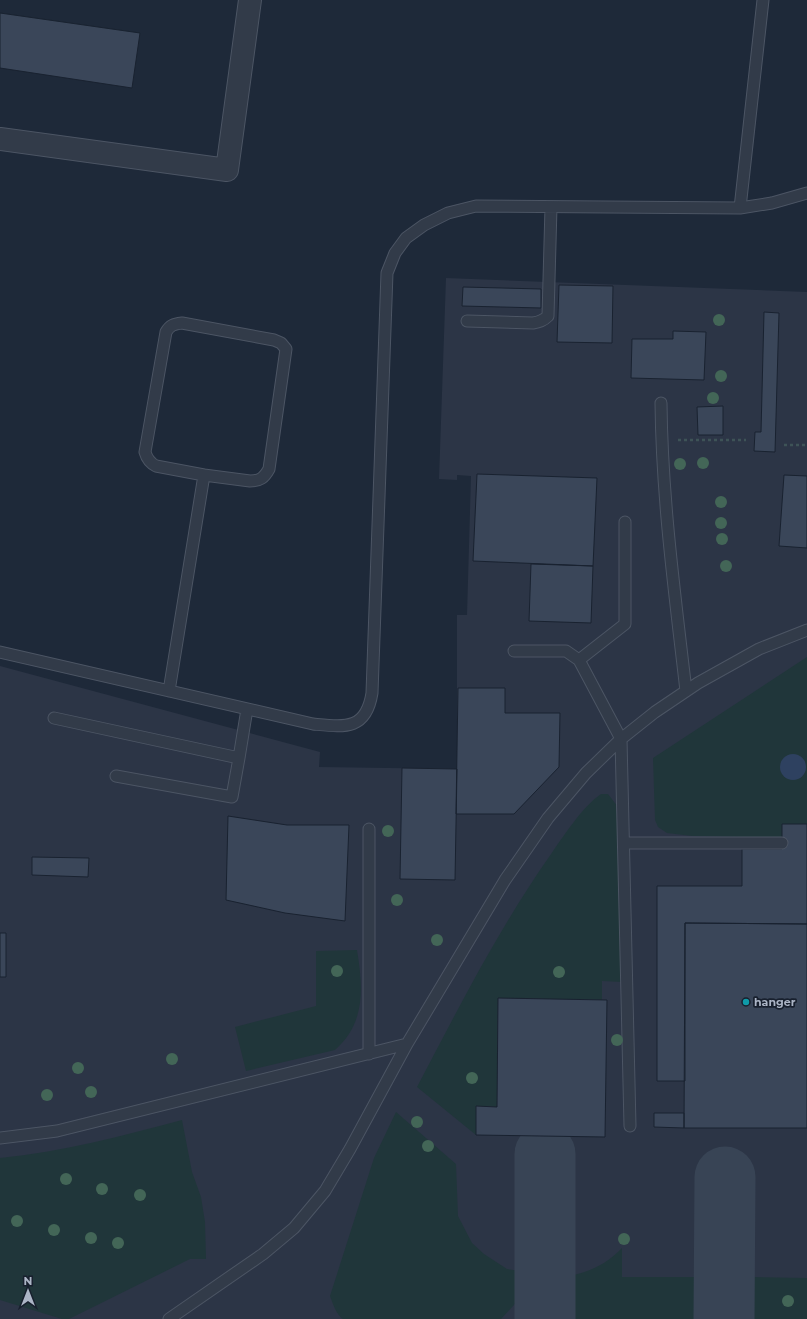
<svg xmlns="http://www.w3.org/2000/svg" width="807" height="1319" viewBox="0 0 807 1319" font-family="Montserrat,sans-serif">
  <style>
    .airport { fill: #2c3546 }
    .green { fill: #20363a }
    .water { fill: #2e4160 }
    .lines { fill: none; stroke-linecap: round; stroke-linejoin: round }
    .taxiway { stroke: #384455; stroke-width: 61 }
    .building { fill: #3a4659; stroke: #192230 }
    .service-casing { stroke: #4c5564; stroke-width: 13 }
    .minor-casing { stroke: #4c5564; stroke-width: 24 }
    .path { stroke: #3e5357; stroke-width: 2.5; stroke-dasharray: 3 3; stroke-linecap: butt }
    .service { stroke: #323b49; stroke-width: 11 }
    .minor { stroke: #323b49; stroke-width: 22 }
    .tree { fill: #436657 }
    .culture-dot { fill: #0f9aa8; stroke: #18202e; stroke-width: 1.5 }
    .labels { text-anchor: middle; stroke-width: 3.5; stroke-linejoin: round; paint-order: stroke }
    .poi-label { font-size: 11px; font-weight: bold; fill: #acb5c6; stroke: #18202e; text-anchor: start }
  </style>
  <rect width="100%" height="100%" fill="#1e2939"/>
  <path class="airport" d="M446,278L807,292V1319H0V666L320,752L319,767L457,769V615H467L471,476L457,475V480L439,479Z"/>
  <path class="green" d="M807,657V824H782V838L692,836L667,833L658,827L655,820L653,758Z
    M601,794H608L618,807L622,982L602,981V1000L498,998L497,1107H476V1135L417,1087C458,1009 498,930 549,857C563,837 582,807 601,794Z
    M357,950C363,987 366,1023 335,1050L246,1071L235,1027L316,1006V951Z
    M396,1112L456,1164L458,1216L472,1243L484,1254L507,1269L527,1272L525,1293L501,1319H343C336,1314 333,1304 330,1296L374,1158Z
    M182,1120L192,1172L201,1197L205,1222L206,1259H190L69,1319H62L0,1300V1158C62,1152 122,1136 182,1120Z
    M622,1248V1277H700L702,1279V1319H574V1275C592,1271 609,1262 622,1248Z
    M753,1277L807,1278V1319H752Z"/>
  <path class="water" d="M780 767a13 13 0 1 1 26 0a13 13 0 1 1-26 0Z"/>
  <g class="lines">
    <path class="taxiway" d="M545,1319V1154
      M724,1319L725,1177"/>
  </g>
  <path class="building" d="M0,13L140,33L132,88L0,68Z
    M559,285L613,286L612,343L557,342Z
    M463,287L541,289V308L462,306Z
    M764,312L779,313L775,452L754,451L755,432H761Z
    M673,331L706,332L704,380L631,378L632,339H673Z
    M723,406V435H698L697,407Z
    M477,474L597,478L593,566L473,561Z
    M784,475L807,476V548L779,546Z
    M531,564L593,566L591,623L529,621Z
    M458,688H505V713H560L559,767L514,814H456Z
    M402,768L457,769L455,880L400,879Z
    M228,816L287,825H349L345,921L285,913L226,900Z
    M782,824H807V924L685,923V1081H657V886H742V849H782Z
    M32,857L89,858L88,877L32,875Z
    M685,923L807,924V1128H684Z
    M0,933H6V977H0Z
    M498,998L607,1000L605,1137L476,1135V1106L497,1107Z
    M654,1113H684V1128L654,1127Z"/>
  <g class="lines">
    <defs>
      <path id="service" d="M740,208L763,0
        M467,321L533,323C539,322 543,321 548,316L551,207
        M661,403C662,500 675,595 686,691
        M514,651H566L579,660L621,739L630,1126
        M0,652L313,724C344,727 366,731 372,693L387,273L395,253L406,238L424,225L448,213L476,206L740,208L772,203L807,193
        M579,660L625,624V522
        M169,691L204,475L250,481C260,481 264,478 269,469L286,349L281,343L274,340L182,323C174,324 170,325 166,332L145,452C147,459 150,463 156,466L204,475
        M54,718L239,758L247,709
        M116,776L232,797L239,758
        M624,843H782
        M369,1054V829
        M0,1138L57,1131L407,1044
        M169,1319L263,1254L294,1228L325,1191L350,1149L407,1044L505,880L548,818L586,773L621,739L655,712L698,683L759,649L807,630"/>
      <path id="minor" d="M0,139L227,170L250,0"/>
    </defs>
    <use href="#service" class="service-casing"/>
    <use href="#minor" class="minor-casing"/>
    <path class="path" d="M678,440H746
      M784,445H807"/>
    <use href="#service" class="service"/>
    <use href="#minor" class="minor"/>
  </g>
  <g class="tree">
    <circle cx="719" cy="320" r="6"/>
    <circle cx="721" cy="376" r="6"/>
    <circle cx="713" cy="398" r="6"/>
    <circle cx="703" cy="463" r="6"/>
    <circle cx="680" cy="464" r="6"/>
    <circle cx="721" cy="502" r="6"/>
    <circle cx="721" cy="523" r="6"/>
    <circle cx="722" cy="539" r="6"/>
    <circle cx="726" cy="566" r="6"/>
    <circle cx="388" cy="831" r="6"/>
    <circle cx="397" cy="900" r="6"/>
    <circle cx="437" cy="940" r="6"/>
    <circle cx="337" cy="971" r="6"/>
    <circle cx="559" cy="972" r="6"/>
    <circle cx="617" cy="1040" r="6"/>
    <circle cx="172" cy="1059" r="6"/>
    <circle cx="78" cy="1068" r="6"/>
    <circle cx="472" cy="1078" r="6"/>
    <circle cx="91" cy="1092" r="6"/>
    <circle cx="47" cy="1095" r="6"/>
    <circle cx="417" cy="1122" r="6"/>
    <circle cx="428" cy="1146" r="6"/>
    <circle cx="66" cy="1179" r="6"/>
    <circle cx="102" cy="1189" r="6"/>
    <circle cx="140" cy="1195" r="6"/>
    <circle cx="17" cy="1221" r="6"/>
    <circle cx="54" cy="1230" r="6"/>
    <circle cx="91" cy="1238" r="6"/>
    <circle cx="624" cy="1239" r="6"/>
    <circle cx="118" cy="1243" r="6"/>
    <circle cx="788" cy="1301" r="6"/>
  </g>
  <circle class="culture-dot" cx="746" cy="1002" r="4"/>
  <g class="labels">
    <g class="poi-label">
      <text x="754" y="1006">hanger</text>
    </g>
  </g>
  <g transform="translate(28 1291)" stroke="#18202e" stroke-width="3" paint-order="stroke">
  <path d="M0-3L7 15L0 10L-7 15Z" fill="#acb5c6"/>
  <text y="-6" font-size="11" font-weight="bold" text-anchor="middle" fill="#acb5c6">N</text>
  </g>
</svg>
